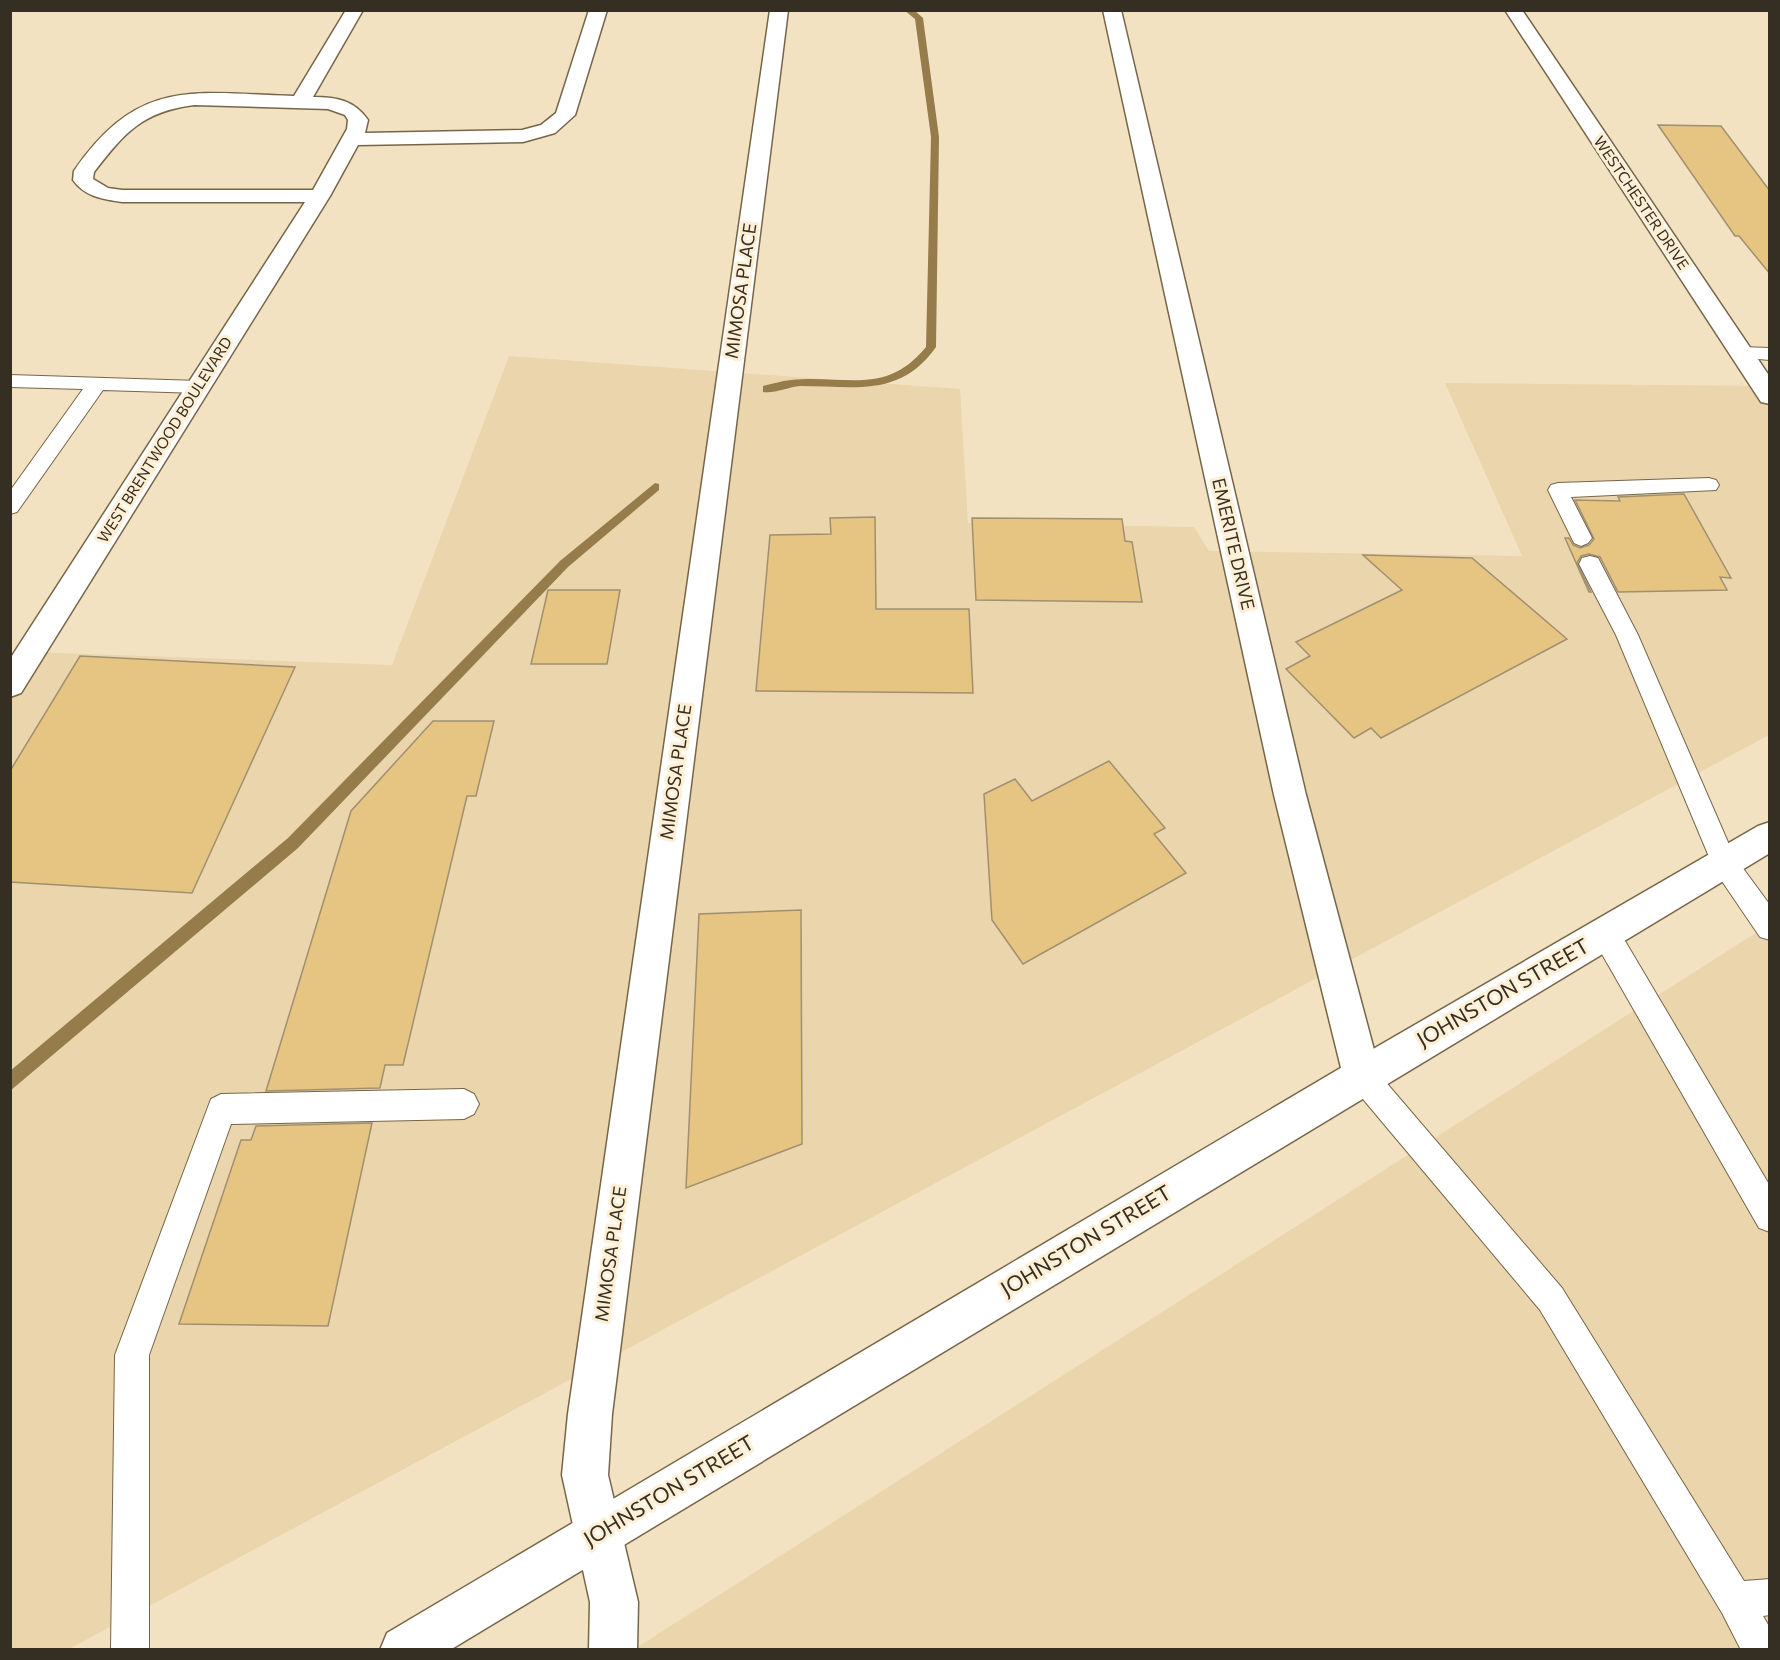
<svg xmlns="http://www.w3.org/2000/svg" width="1780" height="1660" viewBox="0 0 1780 1660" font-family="Commissioner,sans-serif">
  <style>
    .built { fill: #ead5ad }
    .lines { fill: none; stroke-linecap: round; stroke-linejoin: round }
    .stream { fill: #967c4a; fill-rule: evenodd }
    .building { fill: #e6c481; stroke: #a09071; stroke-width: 1.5 }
    .service-casing { stroke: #766649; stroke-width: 2 }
    .minor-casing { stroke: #766649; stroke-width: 3 }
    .primary-casing { stroke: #766649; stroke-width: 3 }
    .service { fill: #fff; fill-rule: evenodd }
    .minor { fill: #fff; fill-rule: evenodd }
    .primary { fill: #fff; fill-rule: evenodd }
    .labels { text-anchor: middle; stroke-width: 6; stroke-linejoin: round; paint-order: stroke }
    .far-street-label { font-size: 15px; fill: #352e22; stroke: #feefd5 }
    .street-label { font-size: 18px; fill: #352e22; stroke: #feefd5 }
    .near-street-label { font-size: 21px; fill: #352e22; stroke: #feefd5 }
  </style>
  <rect width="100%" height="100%" fill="#f3e2c1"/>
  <path class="built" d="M509,356L960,389L968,523L1194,527L1209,551L1522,556L1445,383L1769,386V735L69,1649H11L10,685L32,652L392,665Z
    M1769,926V1649L633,1650L1757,932Z"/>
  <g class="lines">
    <path class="stream" d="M904,10H914L923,18L939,137L936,347C900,398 855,386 800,386C788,387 774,394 763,392V386C772,384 781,381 791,380C845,374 885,397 926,347L931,137L915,19Z
      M655,483L659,484V490L568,567L298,848L10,1091V1071L288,838L560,561Z"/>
  </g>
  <path class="building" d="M1658,125L1721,126L1770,191V274L1739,236H1735Z
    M1684,494L1731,578L1720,577L1727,590L1618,592L1600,557L1589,554L1581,556L1577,563L1591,592H1589L1565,538H1569L1573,545L1580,548L1589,545L1594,539L1575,500L1620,501L1618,497Z
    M875,517L876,609H969L973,693L756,691L770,535L831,534L830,518Z
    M972,518L1122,519L1125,541L1132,542L1142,602L976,600Z
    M1363,555L1472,558L1567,639L1381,738L1371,728L1354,738L1286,669L1310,656L1296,642L1402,590Z
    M548,590H620L607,664H531Z
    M80,656L295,667L192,893L10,882V771Z
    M433,721H494L476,796H467L403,1065H385L380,1088L266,1091L351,811Z
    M1109,761L1165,828L1154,834L1186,873L1023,964L992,920L984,794L1015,779L1032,801Z
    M801,910L802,1144L686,1188L699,914Z
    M372,1123L328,1326L179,1324L241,1140H251L256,1126Z"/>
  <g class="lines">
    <defs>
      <path id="service" d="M1741,347L1770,348V360L1734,357L1732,353L1734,349Z
        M10,375L199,381L206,383L208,387L206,391L199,393L103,390L17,512L10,514V491L83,389L10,387Z
        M1709,478L1716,480L1719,485L1716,490L1571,497L1592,538L1588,543L1581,546L1574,543L1548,490L1551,485L1558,483Z
        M1590,556L1598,558L1638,635L1734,856L1770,905V940L1760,937L1715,871L1616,635L1579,564L1582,558Z
        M1605,921L1615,924L1770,1186V1232L1759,1228L1595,942L1591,933L1595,924Z
        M1362,1062L1372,1066L1562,1288L1744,1581L1770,1579V1615L1763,1616L1770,1628V1650H1741L1722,1613L1540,1310L1352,1086L1347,1076L1352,1066Z
        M464,1089L474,1094L479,1104L474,1114L464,1119L231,1124L149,1355V1650H111L115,1355L211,1099L221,1094Z"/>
      <path id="minor" d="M346,10H363L313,97C336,97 354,100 368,120L365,133L522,130L541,125L556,113L589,10H607L575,115L555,133L523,142L358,145L330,196L21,693L10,697V659L305,202H122C103,199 85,197 73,180L74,171C139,77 192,93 294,96ZM194,105L328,109L345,115L348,120L347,129L313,190H122L108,188L93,179L94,172C125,132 142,112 194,105Z
        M770,10H788L612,1414L608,1475L638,1602L637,1650H589L590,1602L562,1475L568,1414Z
        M1103,10H1121L1306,795L1381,1076L1375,1089L1362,1094L1349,1089L1343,1076L1274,795Z
        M1505,10H1522L1770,377V404L1761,402Z"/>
      <path id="primary" d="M1770,822V853L450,1650H380L387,1633L1349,1063L1758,826Z"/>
    </defs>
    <use href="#service" class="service-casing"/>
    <use href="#minor" class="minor-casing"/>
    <use href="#primary" class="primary-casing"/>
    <use href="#service" class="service"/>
    <use href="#minor" class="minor"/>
    <use href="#primary" class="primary"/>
  </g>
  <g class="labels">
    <g class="far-street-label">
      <text transform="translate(1641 203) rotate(56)" y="5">WESTCHESTER DRIVE</text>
      <text transform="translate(165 440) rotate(-58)" y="5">WEST BRENTWOOD BOULEVARD</text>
    </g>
    <g class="street-label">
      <text transform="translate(741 291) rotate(-82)" y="6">MIMOSA PLACE</text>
      <text transform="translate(1233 544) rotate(77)" y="6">EMERITE DRIVE</text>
      <text transform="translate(676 772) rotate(-82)" y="6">MIMOSA PLACE</text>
      <text transform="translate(611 1254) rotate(-82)" y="6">MIMOSA PLACE</text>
    </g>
    <g class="near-street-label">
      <text transform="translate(1503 993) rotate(-30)" y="7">JOHNSTON STREET</text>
      <text transform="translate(1086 1241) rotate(-31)" y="7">JOHNSTON STREET</text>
      <text transform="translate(669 1491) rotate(-31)" y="7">JOHNSTON STREET</text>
    </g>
  </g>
  <rect width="1780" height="1660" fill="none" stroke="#352e22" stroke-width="24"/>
</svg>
